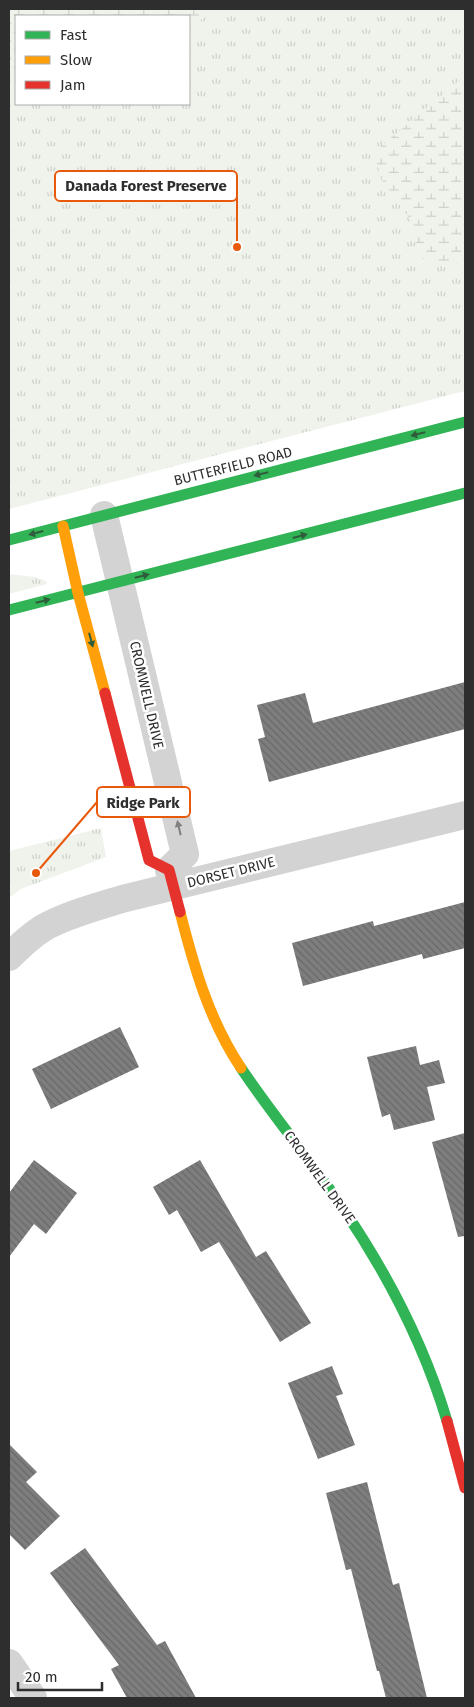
<svg xmlns="http://www.w3.org/2000/svg" width="474" height="1707" viewBox="0 0 474 1707" font-family="'Fira Sans',sans-serif">
  <style>
    .grass { fill: url(#grass-tufts); fill-rule: evenodd }
    .wetland { fill: url(#wetland-marsh) }
    .building { fill: url(#building-back-hatch) }
    .lines { fill: none; stroke-linecap: round; stroke-linejoin: round }
    .street { stroke: #d3d3d3; stroke-width: 28 }
    .fast { stroke: #30b455; stroke-width: 11 }
    .slow { stroke: #ff9f0a; stroke-width: 11 }
    .jam { stroke: #e5322d; stroke-width: 11 }
    .oneway { fill: #2f5d3c }
    .oneway2 { fill: #808080 }
    .labels { text-anchor: middle; stroke-width: 5; stroke-linejoin: round; paint-order: stroke }
    .street-label { font-size: 14px; fill: #2e2e2e; stroke: #fff }
    .leader { fill: none; stroke: #e8590c; stroke-width: 2 }
    .callout-dot { fill: #e8590c; stroke: #fff; stroke-width: 2 }
    .callout { fill: #fff; stroke: #e8590c; stroke-width: 2 }
    .callout-label { font-size: 15px; text-anchor: middle; font-weight: bold; fill: #2e2e2e }
  </style>
  <defs>
    <pattern id="grass-tufts" width="24" height="20" patternUnits="userSpaceOnUse" patternTransform="scale(1.25)"><rect width="24" height="20" fill="#eff3ec"/><path d="M3 7l-1-3M5 7V3M7 7l1-3M15 17l-1-3M17 17v-4M19 17l1-3" fill="none" stroke="#cdd1cb"/></pattern>
    <pattern id="wetland-marsh" width="20" height="14" patternUnits="userSpaceOnUse" patternTransform="scale(1.25)"><rect width="20" height="14" fill="#eff3ec"/><path d="M1 5h8M5 5V1M11 12h8M15 12V8" fill="none" stroke="#cdd1cb"/></pattern>
    <pattern id="building-back-hatch" width="6" height="6" patternUnits="userSpaceOnUse" patternTransform="scale(1.25)"><rect width="6" height="6" fill="#7e7e7e"/><path d="M-1 5l2 2M0 0l6 6M5-1l2 2" fill="none" stroke="#686868"/></pattern>
  </defs>
  <rect width="100%" height="100%" fill="#fff"/>
  <path class="grass" d="M9,9H465V391L9,509ZM16,16H189V104H16Z
    M9,574L35,577L46,581L47,584L9,594Z
    M101,828L106,857L21,889L9,898V851Z"/>
  <path class="wetland" d="M9,9H218L199,21L189,23V16H16V72L9,76Z
    M465,76V263L447,266L420,257L410,219L381,179L374,152Z"/>
  <path class="building" d="M465,682V729L269,782L258,739L265,737L257,705L305,693L313,723Z
    M465,902V948L423,959L422,954L303,986L292,943L373,921L374,926Z
    M120,1027L139,1067L51,1109L32,1069Z
    M416,1046L420,1065L439,1060L445,1083L427,1087L435,1120L394,1130L390,1114L382,1117L367,1057Z
    M465,1133V1236L458,1237L432,1142Z
    M34,1160L77,1193L46,1234L34,1224L9,1257V1193Z
    M200,1160L256,1257L266,1251L311,1323L280,1342L219,1242L201,1252L177,1210L169,1215L153,1187Z
    M332,1366L343,1394L336,1396L355,1445L318,1459L288,1383Z
    M9,1444L37,1472L26,1482L60,1516L25,1550L9,1534Z
    M367,1482L393,1585L399,1583L427,1698H386L379,1671H377L351,1569L346,1570L326,1493Z
    M85,1548L157,1645L165,1641L196,1698H127L111,1669L119,1665L50,1573Z"/>
  <g class="lines">
    <path class="street" d="M104,515L185,854L169,870
      M9,957C19,947 31,935 45,927C69,914 97,907 122,899L465,815
      M9,1663L33,1698"/>
    <path class="fast" d="M9,540L465,422
      M9,610L465,493
      M241,1068C273,1116 310,1159 342,1207C387,1273 424,1344 447,1421"/>
    <path class="slow" d="M63,526L78,593L105,693
      M180,912C194,967 209,1020 241,1068"/>
    <path class="jam" d="M105,693L149,860L169,870L180,912
      M447,1421L465,1488"/>
  </g>
  <defs><path id="oneway-solid" d="M-6-.8H1V-3.2L6.5 0L1 3.2V.8H-6Z" transform="scale(1.25)"/></defs>
  <g class="oneway">
    <use href="#oneway-solid" transform="translate(418 434) rotate(166)"/>
    <use href="#oneway-solid" transform="translate(261 474) rotate(166)"/>
    <use href="#oneway-solid" transform="translate(36 533) rotate(165)"/>
    <use href="#oneway-solid" transform="translate(300 536) rotate(-15)"/>
    <use href="#oneway-solid" transform="translate(142 576) rotate(-14)"/>
    <use href="#oneway-solid" transform="translate(43 601) rotate(-14)"/>
    <use href="#oneway-solid" transform="translate(91 640) rotate(75)"/>
  </g>
  <use class="oneway2" href="#oneway-solid" transform="translate(179 828) rotate(-103)"/>
  <g class="labels">
    <g class="street-label">
      <text transform="translate(233 466) rotate(-14)" y="5">BUTTERFIELD ROAD</text>
      <text transform="translate(147 695) rotate(77)" y="5">CROMWELL DRIVE</text>
      <text transform="translate(231 872) rotate(-14)" y="5">DORSET DRIVE</text>
      <text transform="translate(320 1177) rotate(54)" y="5">CROMWELL DRIVE</text>
    </g>
  </g>
  <path class="leader" d="M237 247L237 186M36 873L97 802"/>
  <g class="callout-dot">
    <circle cx="237" cy="247" r="5"/>
    <circle cx="36" cy="873" r="5"/>
  </g>
  <g class="callout">
    <rect x="55" y="171" width="182" height="30" rx="5"/>
    <rect x="97" y="787" width="93" height="30" rx="5"/>
  </g>
  <g class="callout-label">
    <text x="146" y="191">Danada Forest Preserve</text>
    <text x="143" y="808">Ridge Park</text>
  </g>
  <rect width="474" height="1707" fill="none" stroke="#2e2e2e" stroke-width="20"/>
  <rect x="15" y="15" width="175" height="90" fill="#ffffff" stroke="#ababab"/>
  <rect x="25" y="31" width="25" height="8" fill="#30b455" stroke="#ababab"/>
  <text x="60" y="40" font-size="15" fill="#2e2e2e">Fast</text>
  <rect x="25" y="56" width="25" height="8" fill="#ff9f0a" stroke="#ababab"/>
  <text x="60" y="65" font-size="15" fill="#2e2e2e">Slow</text>
  <rect x="25" y="81" width="25" height="8" fill="#e5322d" stroke="#ababab"/>
  <text x="60" y="90" font-size="15" fill="#2e2e2e">Jam</text>
  <path d="M18 1682v8h84v-8" fill="none" stroke="#2e2e2e" stroke-width="2.5"/>
  <text x="25" y="1682" font-size="15" fill="#2e2e2e" stroke="#ffffff" stroke-width="4" paint-order="stroke">20 m</text>
</svg>
